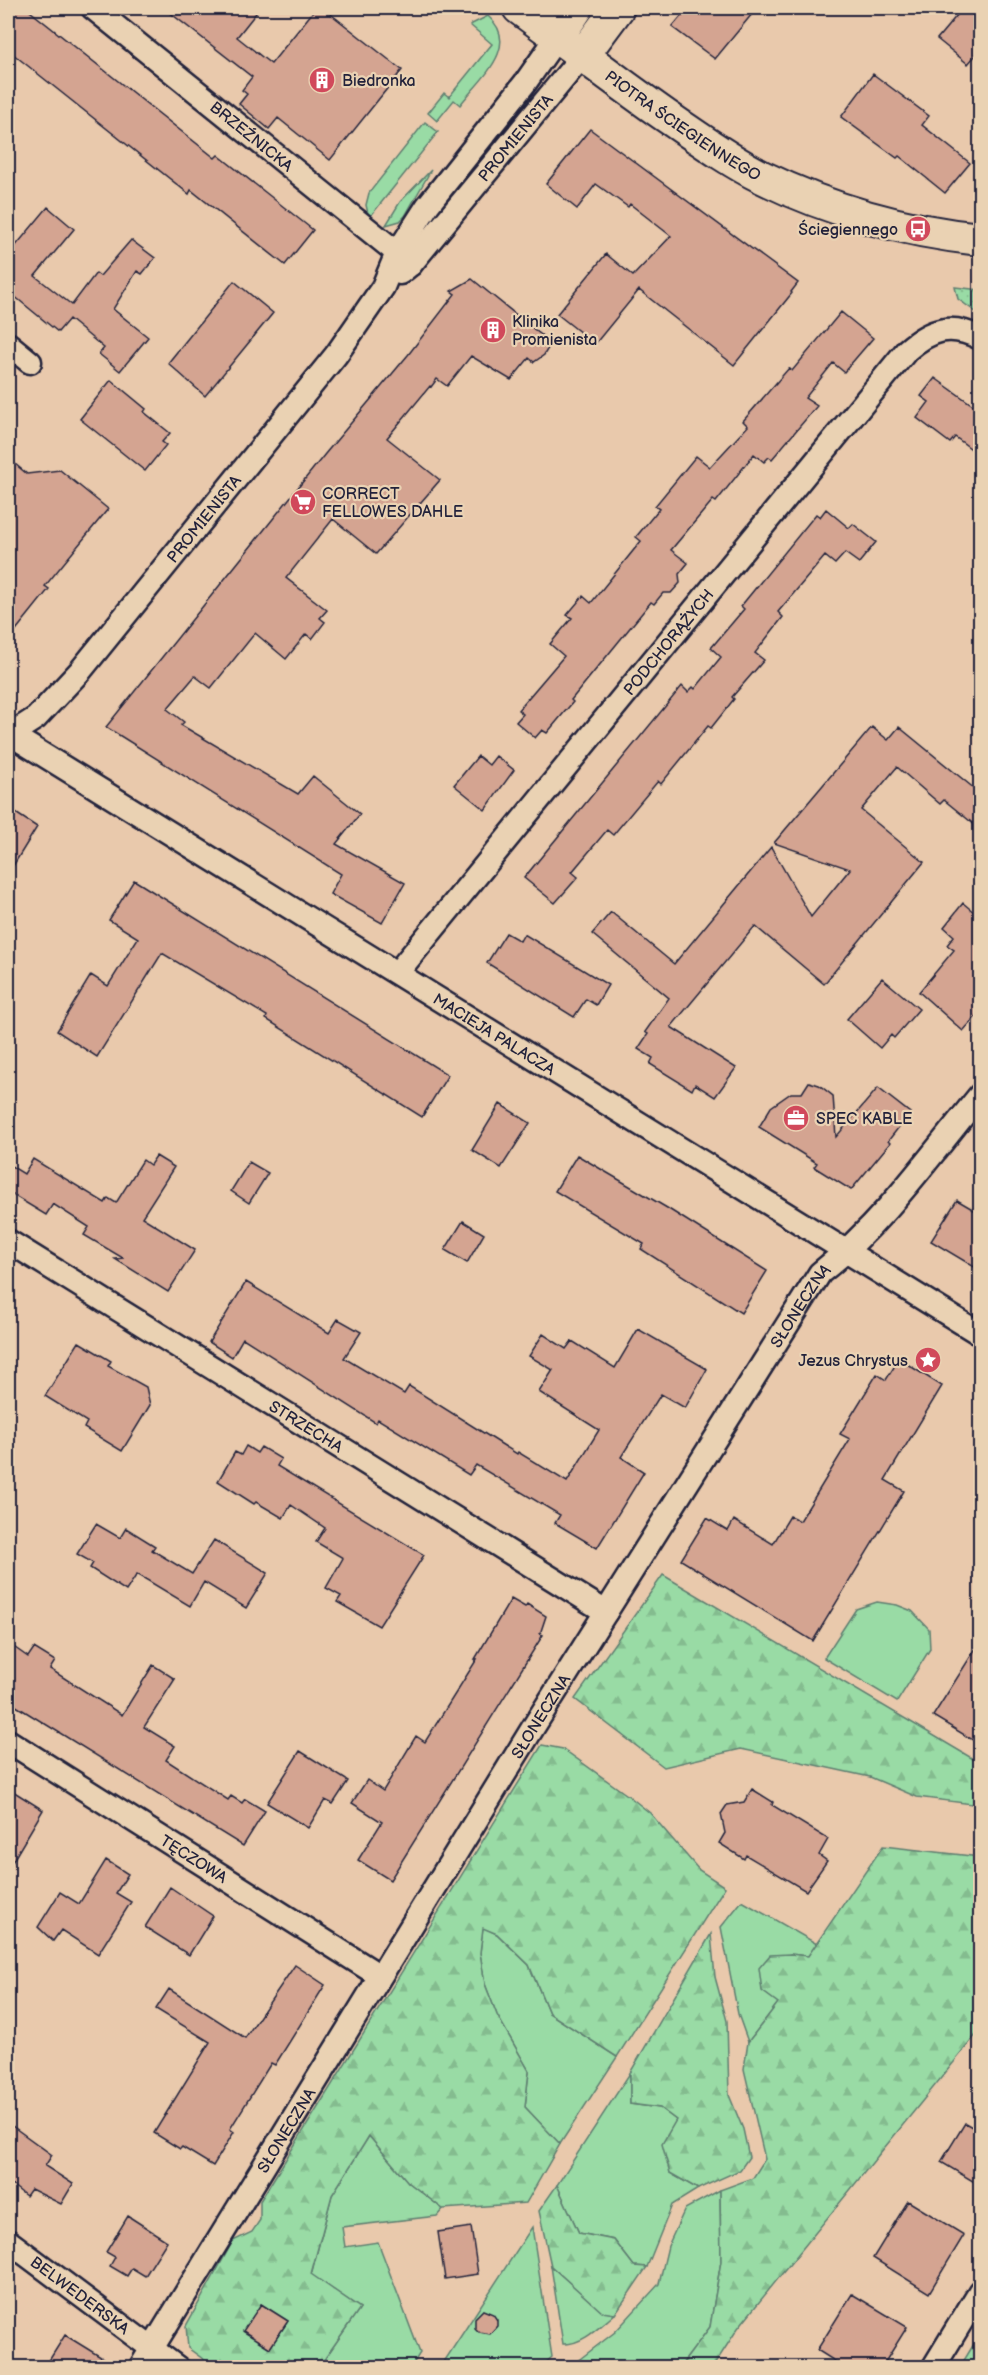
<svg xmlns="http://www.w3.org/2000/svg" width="988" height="2375" viewBox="0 0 988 2375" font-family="'Balsamiq Sans',sans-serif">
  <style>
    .green { fill: #99dba5; stroke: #5e7e70; stroke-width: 1.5 }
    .forest { fill: url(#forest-firs); stroke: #5e7e70; stroke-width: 1.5; fill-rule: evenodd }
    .garden { fill: url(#garden-dots); stroke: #5e7e70; stroke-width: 1.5 }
    .building { fill: #d4a491; stroke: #22223b; stroke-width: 1.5 }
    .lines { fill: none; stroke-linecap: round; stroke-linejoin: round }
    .street-casing { stroke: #22223b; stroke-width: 27 }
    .secondary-casing { stroke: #22223b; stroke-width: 36 }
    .street { stroke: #ead2b3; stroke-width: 22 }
    .secondary { stroke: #ead2b3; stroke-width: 32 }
    .labels { text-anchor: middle; stroke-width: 4.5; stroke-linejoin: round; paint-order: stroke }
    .poi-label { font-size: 16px; fill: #22223b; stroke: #ead2b3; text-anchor: start }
    .street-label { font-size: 16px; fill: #22223b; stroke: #ead2b3 }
  </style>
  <defs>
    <pattern id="forest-firs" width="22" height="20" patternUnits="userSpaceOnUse" patternTransform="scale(1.5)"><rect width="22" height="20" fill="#99dba5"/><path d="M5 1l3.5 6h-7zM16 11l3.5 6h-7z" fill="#84bc8f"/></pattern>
    <pattern id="garden-dots" width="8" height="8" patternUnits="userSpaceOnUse" patternTransform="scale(1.5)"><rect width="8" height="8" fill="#99dba5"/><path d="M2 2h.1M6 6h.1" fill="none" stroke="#84bc8f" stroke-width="1.8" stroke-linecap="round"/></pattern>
  </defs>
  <rect width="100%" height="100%" fill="#e9c9ac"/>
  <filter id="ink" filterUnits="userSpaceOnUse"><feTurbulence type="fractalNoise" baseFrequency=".0167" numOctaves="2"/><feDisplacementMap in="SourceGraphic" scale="12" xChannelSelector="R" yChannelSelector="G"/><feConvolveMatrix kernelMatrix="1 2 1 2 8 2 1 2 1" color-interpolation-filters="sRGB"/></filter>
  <g filter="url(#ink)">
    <path class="green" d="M488,16C522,46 480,79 460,105L454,100L437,121L428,113L444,93L449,97L492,44L470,25Z
      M526,92L532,97L450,198L445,199Z
      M425,122L438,132L369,218L366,205L369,193Z
      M431,170L405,216L400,221L386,225L400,202Z
      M877,1602L897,1605L912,1611L929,1629L930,1649L897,1702L824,1658L856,1609Z
      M742,1901L817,1944L808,1956L790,1954L778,2003L748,2042L738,2014L721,1927Z
      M483,1927L497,1934L529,1965L549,2013L617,2057L560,2144L525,2107L529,2071L497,2015L485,1984L480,1953Z
      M630,2073V2104L660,2108L676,2120L670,2173L698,2189L672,2205L647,2267L634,2266L614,2240L579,2233L557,2185Z
      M369,2136L408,2182L443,2209L437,2216L342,2227L345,2247L378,2242L420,2353L411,2367H319L360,2308L311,2275L332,2195Z
      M720,2190L721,2261L710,2327L680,2367H581L576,2362L615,2332L659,2284L668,2246L685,2209Z
      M532,2227L552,2357L541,2367L440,2368Z
      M551,2266L602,2311L615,2314C600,2326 583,2345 563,2344Z
      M980,2334V2367H960Z"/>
    <path class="forest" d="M663,1575L980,1763V1805L917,1797L870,1777L741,1749L664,1767L575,1699Z
      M542,1745L563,1749L630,1797L650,1813L699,1870L725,1887L617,2057L549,2013L529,1965L497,1934L483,1928L480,1953L485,1984L497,2015L529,2071L525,2107L560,2144L526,2203L443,2209L408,2182L369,2136L332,2195L311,2274L360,2308L319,2367H214L188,2348L186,2326L233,2241L252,2232L260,2220V2201ZM261,2304L288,2321L270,2348L244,2332Z
      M883,1846L980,1857V2030L738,2328L713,2367H680L710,2327L721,2261L720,2190L753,2178L765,2159L744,2069L748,2042L778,2003L762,1991L759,1968L770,1955L790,1954L808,1956Z
      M711,1934L715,1977L727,2021L729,2095L743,2129L749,2157L740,2170L698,2189L670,2173L662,2144L676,2120L660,2108L630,2104V2073Z
      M557,2185L579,2233L614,2240L634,2266L647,2267L615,2314L602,2312L551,2266L539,2211Z"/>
    <path class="garden" d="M955,287L980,290V315L958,299Z"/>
    <path class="building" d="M8,8H26L215,158L218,155L313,230L285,265L191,190L189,194L8,50Z
      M164,8H260L237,37L271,64L316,8H323L402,70L330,160L278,118L269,129L239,104L247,94L242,90L252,77Z
      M688,8H757L715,59L672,27Z
      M963,8H981V49L968,64L937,39Z
      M873,74L929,116L922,125L970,163L945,193L899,156L897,158L841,117Z
      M590,129L798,283L791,292L792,293L734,365L639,290L595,344L557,314L606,254L633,276L671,236L630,204L628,207L596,184L577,209L546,184Z
      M48,207L74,229L35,276L72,305L96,273L100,276L131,240L155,258L142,274L137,271L113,309L148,337L120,371L99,354L104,348L69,319L58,332L8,291V255Z
      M472,279L551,343L544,355L534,362L529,358L511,380L471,356L447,386L437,379L431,387L430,386L387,438L440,480L376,554L333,519L286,578L327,610L320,618L325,622L312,639L306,634L286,659L255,633L211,688L195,676L167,709L184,722L181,725L298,794L313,776L360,814L336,844L405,883L382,923L330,894L341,874L106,727L325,454L408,355L455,294L451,291Z
      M234,281L273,313L205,396L168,363Z
      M841,312L873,338L844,372L833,363L805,398L817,406L772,459L769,457L764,462L754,454L716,502L713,500L671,550L688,563L679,574L680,583L671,593H663L654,604L651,602L571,700L573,702L547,733L542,730L535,738L516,722L523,714L518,710L564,656L550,644L572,618L567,615L583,596L591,603L641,541L636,537L659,509L655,506L696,456L710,467L748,426L743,421L789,368L792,371Z
      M935,378L981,411V456L955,437L950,443L917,418L929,402L921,396Z
      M111,380L146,409L144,412L170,433L162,442L166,445L145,471L80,419Z
      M8,458L27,474L60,470L108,509L45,586L49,589L8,640Z
      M826,509L849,528L853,524L876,542L859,563L845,553L835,564L825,556L778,612L783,617L755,653L764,660L732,697L734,699L711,728L708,726L661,784L658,781L613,835L607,830L572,872L578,877L555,903L524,878L682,686L688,692L693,687L695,689L721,657L711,648L744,609L741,606L816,514L820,517Z
      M872,727L888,740L899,727L981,794V830L944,800L940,804L897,767L861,810L924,862L824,984L755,926L671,1027L736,1068L715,1097L695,1084L692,1090L650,1064L653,1058L638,1049L648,1034L645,1032L669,998L592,934L611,912L674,964L771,847L811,917L850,869L774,843Z
      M478,756L489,765L496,756L514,770L485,810L454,785Z
      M8,808L37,827L8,874Z
      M134,880L448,1075L422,1117L266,1019L267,1016L162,953L97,1057L57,1031L91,975L108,986L138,938L109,920Z
      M963,903L981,918V1011L963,1031L919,992L954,950L947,945L954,936L944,927Z
      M506,933L520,941L524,934L608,985L596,1005L586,999L574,1017L487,963Z
      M882,978L919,1009L894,1038L891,1035L880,1048L847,1019Z
      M809,1082L819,1085L833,1096L836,1137L878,1088L910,1113L888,1141L890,1143L851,1190L814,1167L817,1163L759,1127L771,1107L791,1093H802Z
      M500,1104L530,1123L501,1168L472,1150Z
      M577,1155L667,1208L767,1271L741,1313L641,1249L644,1244L555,1191Z
      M156,1156L174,1167L142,1217L195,1250L168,1292L115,1259L123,1258L84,1235L89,1227L53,1204L46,1215L8,1192V1164L24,1174L33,1159L105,1203L108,1198L116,1203L143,1160L150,1165Z
      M249,1162L268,1173L249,1203L231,1191Z
      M957,1200L981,1214V1271L931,1241Z
      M463,1221L484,1234L467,1263L445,1250Z
      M246,1282L329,1333L338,1319L361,1332L344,1358L404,1394L409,1386L517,1454L518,1452L567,1482L599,1430L539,1392L553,1370L529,1356L543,1334L566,1349L572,1341L615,1368L638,1329L707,1369L685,1408L661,1394L621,1457L644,1472L597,1548L555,1523L560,1515L476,1465L469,1475L378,1419L376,1423L243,1338L232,1357L209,1342Z
      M79,1342L111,1361L108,1366L146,1387L150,1405L122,1451L84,1428L87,1422L45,1396Z
      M899,1359L942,1386L885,1480L904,1491L813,1641L681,1560L707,1518L728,1531L734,1520L773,1544L790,1516L800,1521L850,1439L840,1434L877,1374L886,1380Z
      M246,1446L257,1453L261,1447L281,1459L277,1466L424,1555L379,1626L337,1602L341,1596L326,1588L343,1558L316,1542L325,1528L291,1505L283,1518L256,1502L254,1504L218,1481L235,1452L241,1455Z
      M96,1524L120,1538L126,1528L155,1546L152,1550L192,1574L214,1540L268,1573L246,1608L204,1582L190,1606L137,1574L126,1591L90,1568L93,1563L77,1554Z
      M511,1599L525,1607L527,1604L546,1616L540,1634L543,1635L390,1880L358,1860L382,1822L352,1803L367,1780L383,1791L416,1736L425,1742L477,1659H475Z
      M981,1640V1745L933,1716Z
      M8,1643L28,1657L34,1648L55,1661L50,1669L122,1715L153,1665L175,1679L144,1727L175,1746L166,1760L228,1800L231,1796L242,1803L245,1799L265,1811L243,1846L8,1701Z
      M300,1751L348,1781L333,1804L325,1800L308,1828L267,1803Z
      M8,1788L43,1810L8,1869Z
      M752,1789L773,1802L772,1805L828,1839L819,1855L827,1861L806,1891L746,1855L744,1859L719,1843L725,1833L721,1814L727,1805L744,1802Z
      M106,1860L128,1874L116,1893L131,1902L98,1954L61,1930L53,1941L38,1927L60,1892L79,1904Z
      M170,1887L213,1916L189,1955L145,1927Z
      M295,1965L325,1985L275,2065L271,2063L230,2129L234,2132L213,2166L182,2147L180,2149L154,2133L210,2042L156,2009L169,1989L245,2038Z
      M8,2123L52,2155L45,2166L73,2184L61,2204L31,2189L26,2196L8,2182Z
      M965,2123L981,2132V2186L941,2162Z
      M908,2201L964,2235L929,2293L873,2258Z
      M128,2216L167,2241L145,2276L132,2268L127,2276L110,2266L115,2257L106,2252Z
      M471,2227L478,2274L445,2279L438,2232Z
      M852,2294L907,2327L882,2367H844L817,2350Z
      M261,2304L288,2321L270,2348L243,2331Z
      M483,2310L493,2314L497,2320V2326L490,2334L479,2332L475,2328V2318Z
      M65,2335L117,2367H45Z"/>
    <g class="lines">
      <defs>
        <g id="street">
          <path id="s1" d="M93,8L411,264"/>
          <path id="s2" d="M400,273L411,264L583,55"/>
          <path d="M8,344L30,362"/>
          <path id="s3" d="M8,733L980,1334"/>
          <path id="s4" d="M8,736L36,718L81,670L336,355L383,287L397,253L428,205L525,83L558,36"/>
          <path id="s5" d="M397,973L907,350C931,329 951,323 980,338"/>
          <path id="s6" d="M8,1241L606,1612"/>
          <path id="s7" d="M8,1741L380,1976"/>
          <path id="s8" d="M8,2241L178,2368"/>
          <path id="s9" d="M140,2368L534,1726L820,1273C883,1223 930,1156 980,1095"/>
          <path d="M933,2368L980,2291"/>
        </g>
        <g id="secondary">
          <path id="s10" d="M519,8C568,44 616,81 666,116C697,137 728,160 762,177C830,210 905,231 980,239"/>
          <path d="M558,36L577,8"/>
          <path d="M583,55L618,8"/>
        </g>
      </defs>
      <use href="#street" class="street-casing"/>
      <use href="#secondary" class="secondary-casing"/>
      <use href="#street" class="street"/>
      <use href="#secondary" class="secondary"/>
    </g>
  </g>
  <defs>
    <symbol id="building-disc" viewBox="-11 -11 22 22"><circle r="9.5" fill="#d1495b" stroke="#ead2b3"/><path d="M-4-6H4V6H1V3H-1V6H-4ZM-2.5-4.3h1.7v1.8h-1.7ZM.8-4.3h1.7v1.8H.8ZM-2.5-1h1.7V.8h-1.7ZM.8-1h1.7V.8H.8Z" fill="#fff"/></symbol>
    <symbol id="bus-disc" viewBox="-11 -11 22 22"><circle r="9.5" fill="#d1495b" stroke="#ead2b3"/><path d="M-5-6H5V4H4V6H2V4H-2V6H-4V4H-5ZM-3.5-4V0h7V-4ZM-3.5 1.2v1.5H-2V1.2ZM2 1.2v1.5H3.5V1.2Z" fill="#fff"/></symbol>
    <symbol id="supermarket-disc" viewBox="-11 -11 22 22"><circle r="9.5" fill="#d1495b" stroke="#ead2b3"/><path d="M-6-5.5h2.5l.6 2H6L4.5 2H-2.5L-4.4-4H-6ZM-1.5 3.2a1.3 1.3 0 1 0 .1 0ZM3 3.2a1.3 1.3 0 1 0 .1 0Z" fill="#fff"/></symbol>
    <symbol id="office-disc" viewBox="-11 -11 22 22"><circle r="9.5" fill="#d1495b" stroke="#ead2b3"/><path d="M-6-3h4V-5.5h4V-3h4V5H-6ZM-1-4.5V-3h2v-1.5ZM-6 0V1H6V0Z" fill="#fff"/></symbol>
    <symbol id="sight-disc" viewBox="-11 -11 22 22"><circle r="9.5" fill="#d1495b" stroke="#ead2b3"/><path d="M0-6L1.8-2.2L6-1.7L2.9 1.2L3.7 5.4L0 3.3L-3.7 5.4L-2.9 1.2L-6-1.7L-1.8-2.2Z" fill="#fff"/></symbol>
  </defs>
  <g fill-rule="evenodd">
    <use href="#building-disc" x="307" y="65" width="30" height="30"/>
    <use href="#bus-disc" x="903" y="214" width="30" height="30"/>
    <use href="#building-disc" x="478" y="315" width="30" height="30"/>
    <use href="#supermarket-disc" x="288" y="487" width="30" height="30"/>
    <use href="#office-disc" x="781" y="1103" width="30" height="30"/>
    <use href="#sight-disc" x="913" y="1345" width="30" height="30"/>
  </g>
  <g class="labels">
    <g class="poi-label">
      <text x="342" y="86">Biedronka</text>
      <text x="898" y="235" text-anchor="end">Ściegiennego</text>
      <text x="512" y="327">Klinika<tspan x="512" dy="18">Promienista</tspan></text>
      <text x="322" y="499">CORRECT<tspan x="322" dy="18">FELLOWES DAHLE</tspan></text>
      <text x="816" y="1124">SPEC KABLE</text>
      <text x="908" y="1366" text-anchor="end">Jezus Chrystus</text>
    </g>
    <g class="street-label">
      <text dy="6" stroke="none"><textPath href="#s10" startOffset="202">PIOTRA ŚCIEGIENNEGO</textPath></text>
      <text dy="6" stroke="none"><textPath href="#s1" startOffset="204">BRZEŹNICKA</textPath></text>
      <text dy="6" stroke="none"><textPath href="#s2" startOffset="178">PROMIENISTA</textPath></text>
      <text dy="6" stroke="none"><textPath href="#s4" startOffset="294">PROMIENISTA</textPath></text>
      <text dy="6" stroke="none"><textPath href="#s5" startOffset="428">PODCHORĄŻYCH</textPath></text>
      <text dy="6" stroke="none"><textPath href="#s3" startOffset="572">MACIEJA PALACZA</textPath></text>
      <text dy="6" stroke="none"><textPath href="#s9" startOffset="1251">SŁONECZNA</textPath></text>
      <text dy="6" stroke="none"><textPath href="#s6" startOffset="351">STRZECHA</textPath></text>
      <text dy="6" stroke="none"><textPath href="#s9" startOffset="765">SŁONECZNA</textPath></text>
      <text dy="6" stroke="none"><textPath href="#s7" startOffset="220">TĘCZOWA</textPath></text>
      <text dy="6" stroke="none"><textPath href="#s9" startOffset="279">SŁONECZNA</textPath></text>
      <text dy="6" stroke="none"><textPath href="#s8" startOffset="90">BELWEDERSKA</textPath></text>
    </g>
  </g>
  <rect width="988" height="2375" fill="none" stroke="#ead2b3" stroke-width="30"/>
  <rect x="15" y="15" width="958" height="2345" fill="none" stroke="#22223b" stroke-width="2" filter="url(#ink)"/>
</svg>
